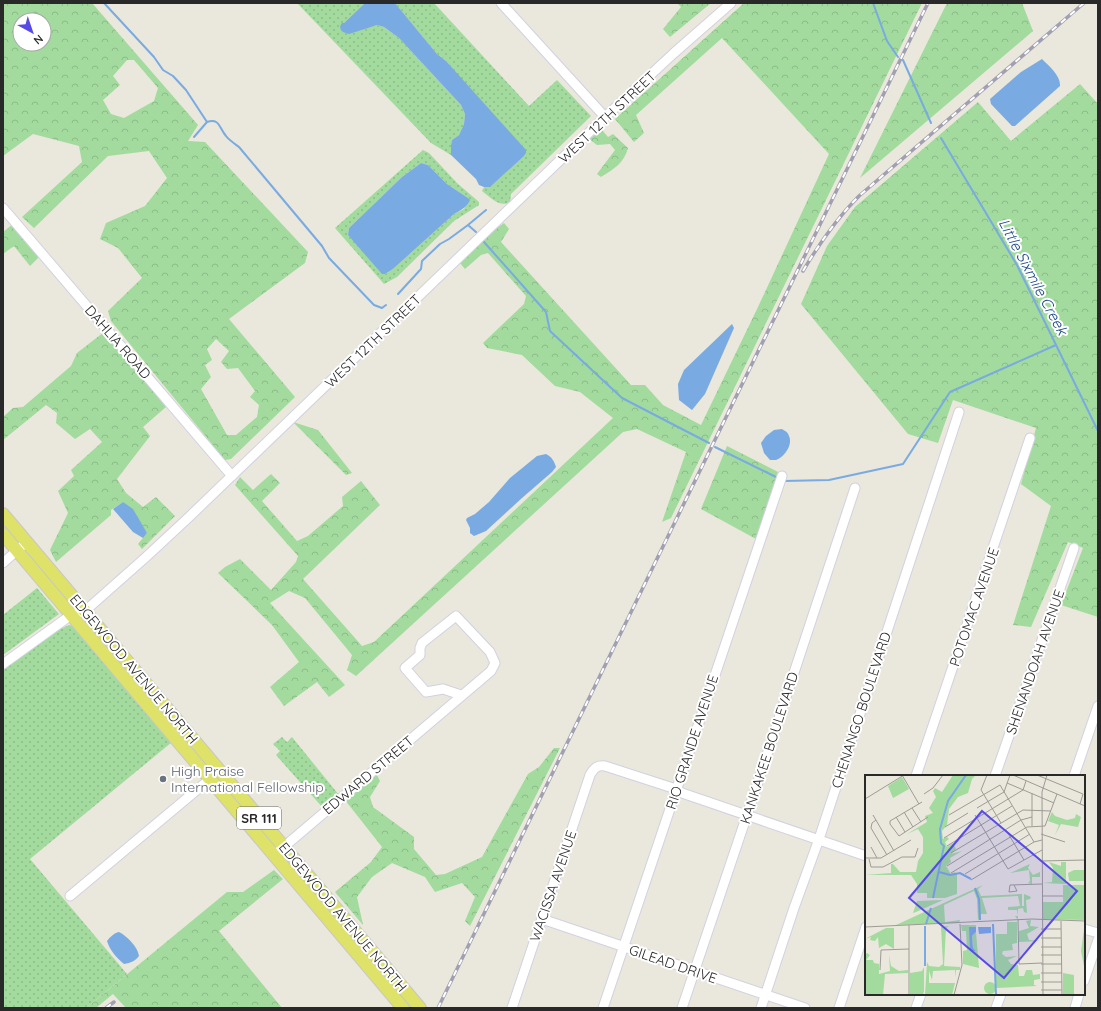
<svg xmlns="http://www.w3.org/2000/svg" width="1101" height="1011" viewBox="0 0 1101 1011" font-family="Quicksand,sans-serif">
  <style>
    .grass { fill: url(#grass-dots); fill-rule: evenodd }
    .forest { fill: url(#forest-crowns); fill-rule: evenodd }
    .water { fill: #79aae2 }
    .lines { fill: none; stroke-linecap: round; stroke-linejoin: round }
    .stream { stroke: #79aae2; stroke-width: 2 }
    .minor-casing { stroke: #d2d1e0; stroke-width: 11 }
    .major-casing { stroke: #c7c7c7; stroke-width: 14 }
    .minor { stroke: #fff; stroke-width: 9 }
    .major { stroke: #dee268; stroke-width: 12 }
    .rail-casing { stroke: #a19fb1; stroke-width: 3.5 }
    .rail { stroke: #fff; stroke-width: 2; stroke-dasharray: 6; stroke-linecap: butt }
    .worship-dot { fill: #6b7280; stroke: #fff; stroke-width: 1.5 }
    .labels { text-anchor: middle; stroke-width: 4; stroke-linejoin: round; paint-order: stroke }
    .shield { fill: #fff; stroke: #696969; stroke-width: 1 }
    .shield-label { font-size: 13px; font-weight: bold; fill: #292929 }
    .street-label { font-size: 14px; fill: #292929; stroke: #fff }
    .worship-label { font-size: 14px; fill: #5b616d; stroke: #fff; text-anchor: start }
    .water-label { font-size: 15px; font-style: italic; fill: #1a478b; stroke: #fff }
    .inset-river { fill: none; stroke: #79aae2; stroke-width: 2 }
    .inset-road { fill: none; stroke: #9d9b94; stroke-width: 1 }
    .view { fill: #574be7; fill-opacity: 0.15; stroke: #574be7; stroke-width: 2 }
    .inset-edge { fill: none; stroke: #292929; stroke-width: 2 }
  </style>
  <defs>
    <pattern id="grass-dots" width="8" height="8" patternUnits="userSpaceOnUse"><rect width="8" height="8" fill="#a2db9d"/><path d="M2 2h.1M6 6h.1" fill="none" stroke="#8cbc87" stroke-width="1.8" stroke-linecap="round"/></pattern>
    <pattern id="forest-crowns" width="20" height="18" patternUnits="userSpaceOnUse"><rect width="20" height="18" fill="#a2db9d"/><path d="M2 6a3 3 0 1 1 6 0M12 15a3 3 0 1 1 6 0" fill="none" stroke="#8cbc87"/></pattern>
  </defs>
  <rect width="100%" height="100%" fill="#eae7dc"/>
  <path class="grass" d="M297,3H365L344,23H342L357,31L363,28L377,25L384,27L399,38L461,105L465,114L464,124L459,135L452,140L451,145V155L431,143Z
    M395,3H434L529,106L557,80L591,116L511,194L510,202C500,208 490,197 482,191L484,187H489L493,184L523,157L446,61L437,54Z
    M423,150L429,153L457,183L479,202V205L454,221L397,277L384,284L335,228ZM421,163L428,165L447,184L468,198L464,209L454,214L393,269L385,274L348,235L349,228L402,177Z
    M37,588L59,614L3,655V615Z
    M69,625L74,626L172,742L30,859L127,974L86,1008H3V667L52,633Z
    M282,737L287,742L292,737L339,795L323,808L276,755L280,751L273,744Z"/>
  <path class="forest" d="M3,3H92L198,125L188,141L205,142L308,252L305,263L229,319L295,397L231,459L225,460L111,321L108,311L142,278L118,248L100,239L106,223L145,206L167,178L149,151L108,156L34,228L22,217L82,162L79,146L33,134L3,156ZM20,20H44V44H20ZM127,60H134L158,88L154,101L124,118L111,114L103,100L120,85L113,76ZM216,339L229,351L221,362L227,369L238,368L255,391L250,397L259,405L257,417L236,435H227L201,389L211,377L205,365L212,360L207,349Z
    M677,3H711L670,37L663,29L681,7Z
    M744,3H922L671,518L662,522L686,452L637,429L623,432L356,676L347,670L352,655L305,598L289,591L270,603L345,685L329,697L317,682L284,706L270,687L299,662L272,625L218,573L225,567L240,559L271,590L296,562L298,556L235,485L240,477L253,490L271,474L280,483L262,501L297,541L308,536L343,506L342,497L361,481L380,505L303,579L362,646L374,642L613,418L580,392L555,386L522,355L487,348L483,343L524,304L526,296L488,253L481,255L465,269L460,263L494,230L504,223L509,229L501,242L631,385H645L663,405L701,425L758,307L829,154L722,38L636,115L644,133L634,142L615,119Z
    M947,3H1022L1033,31L860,178Z
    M1080,84L1098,104V617L1061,605L1083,548L1068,542L1031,627L1013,625L1051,506L1021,484L1036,428L953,400L938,443L908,434L801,304L827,246L855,207L978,102L1011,141Z
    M602,130L608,137L613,134L628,148C624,163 614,169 601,177L597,174L615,150L610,144L597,145L589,139Z
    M13,224L40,256L30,266L14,246L3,254V232Z
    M104,332L166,407L143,427L150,436L117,479L126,493L143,507L156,497L175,516L142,549L138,544L147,533L123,502L111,510V515L56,562L50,550L68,513L58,491L74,476L71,470L102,442L90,429L75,439L56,423L57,413L46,405L3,440V417L13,408L23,407L71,366L77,353Z
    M293,422L318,430L352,473L346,475Z
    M727,446L778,472L756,539L701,509Z
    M554,748H560L470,926L465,921L475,897L462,883L435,892L425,877L392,863L372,877L357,897L363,925L335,892L371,862L382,847L345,800L376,773L380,781L370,797L373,807L414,837V849L436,875L445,874L482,857L528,774L539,767Z
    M274,870L283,879L219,931L282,1008H126L113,994L96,1008H86L227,892H243Z"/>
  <path class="water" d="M365,3H395L437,54L446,61L526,150V153L523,157L490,187H484L479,185L476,179L451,155V145L452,140L459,135L464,124L465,114L461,105L399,38L384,27L377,25L349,34L343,32C340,29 339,27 342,23H344Z
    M1042,59C1049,66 1061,76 1060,86L1015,126H1012L991,104L990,99L1021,72Z
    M421,163L428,165L447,184L468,198L470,200C467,207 460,211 454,214L393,269L385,274H382L348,235L349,228L402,177Z
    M732,324L734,328L705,394L692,410L679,400L678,384L684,370Z
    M782,429C785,431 788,432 789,436C793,444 785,457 776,460C774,460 772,460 770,460L764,453L761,443L766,436L774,430Z
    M546,454C552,457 554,461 556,467L552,472L522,498L486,531L474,536L470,533V528L466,520L467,518L475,514L489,502L510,478L537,456Z
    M123,502L133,509L147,533L143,538L133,532L113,509Z
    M119,932C127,936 138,947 139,956C135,961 131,963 124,964C117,958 110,951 107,941C110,937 114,933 119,932Z"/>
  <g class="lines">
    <path class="stream" d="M104,3L154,57L163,70L173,76L186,90L207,122C220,118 219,128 226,136C229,140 235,144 239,147L322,246L329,258L374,305L382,308L386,305
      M873,3L887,41L898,57
      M903,60L931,123
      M194,137L207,122
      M941,138L1017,265L1098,431
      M468,225L486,210
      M484,242L546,312L550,331L622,398L709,443
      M398,294L421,269L422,261L440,244L449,239L468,225L476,232
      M715,447L778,478
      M784,481L829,480L903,464L950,392L1056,345"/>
    <defs>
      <path id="minor" d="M501,3L605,117
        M3,208L232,476
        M3,563L22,546
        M3,664L71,615L85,611L146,557L188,518L605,117L674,53L731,3
        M916,776L1030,438
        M995,776L1074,548
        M1074,776L1098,706
        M279,851L491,671L495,663L490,652L456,616L422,643L420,648V655L405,668L426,692L443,689L461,695
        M70,896L210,779
        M542,919L805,1008
        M1084,929L1098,933
        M1084,981L1098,940
        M512,1008L590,775C594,768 597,765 605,766L676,789L682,793L866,856
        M603,1008L782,476
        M682,1008L747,815L855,488
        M761,1008L794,908L819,839L959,412
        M839,1008L866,927
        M916,1008L921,994
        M996,1008L1001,994
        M1075,1008L1079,994"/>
      <path id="major" d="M3,514L420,1008
        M3,534L403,1008"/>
    </defs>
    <use href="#minor" class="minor-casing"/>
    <use href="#major" class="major-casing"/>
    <use href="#minor" class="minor"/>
    <use href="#major" class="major"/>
    <defs>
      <path id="rail" d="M803,271C819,244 837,218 859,196L1084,3
        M106,1008L114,1002
        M438,1008L928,3"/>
    </defs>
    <use href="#rail" class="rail-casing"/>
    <use href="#rail" class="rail"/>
  </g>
  <circle class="worship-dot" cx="163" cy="779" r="4"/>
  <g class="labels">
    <rect class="shield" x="237" y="807" width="44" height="22" rx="3"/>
    <g class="shield-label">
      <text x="259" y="823">SR 111</text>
    </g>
    <g class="street-label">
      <text transform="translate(607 117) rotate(-43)" y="5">WEST 12TH STREET</text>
      <text transform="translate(373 341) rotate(-44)" y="5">WEST 12TH STREET</text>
      <text transform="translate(118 342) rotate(49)" y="5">DAHLIA ROAD</text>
      <text transform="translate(974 607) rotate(-71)" y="5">POTOMAC AVENUE</text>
      <text transform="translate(1035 662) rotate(-71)" y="5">SHENANDOAH AVENUE</text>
      <text transform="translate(134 669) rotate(50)" y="5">EDGEWOOD AVENUE NORTH</text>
      <text transform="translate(861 710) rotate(-72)" y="5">CHENANGO BOULEVARD</text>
      <text transform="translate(692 742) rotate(-72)" y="5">RIO GRANDE AVENUE</text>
      <text transform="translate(769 748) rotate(-72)" y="5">KANKAKEE BOULEVARD</text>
      <text transform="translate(368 775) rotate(-40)" y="5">EDWARD STREET</text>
      <text transform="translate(553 886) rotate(-71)" y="5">WACISSA AVENUE</text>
      <text transform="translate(343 917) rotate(50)" y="5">EDGEWOOD AVENUE NORTH</text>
      <text transform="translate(673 964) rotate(19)" y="5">GILEAD DRIVE</text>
    </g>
    <g class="worship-label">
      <text x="171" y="776">High Praise<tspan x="171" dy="16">International Fellowship</tspan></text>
    </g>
    <g class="water-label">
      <text transform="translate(1033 277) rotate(62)" y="5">Little Sixmile Creek</text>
    </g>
  </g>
  <g transform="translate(865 775)">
    <rect width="220" height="220" fill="#eae7dc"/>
    <path d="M198,110H220V145L178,144V127H198ZM96,150H111V152H105V176H111L108,173L107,161L111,157L114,193L98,189V176L102,175L101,156H97ZM119 213a6 6 0 1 1 12 0a6 6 0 1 1-12 0Z" fill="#a2db9d"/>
    <path d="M88,0H111L107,4L103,18L93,22L84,34L82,50L77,56L78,64L82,62L84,64L80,67L82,72L88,68L91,74L86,79L97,76L85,83L86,87L81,91L86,99L90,97L92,100V119L80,123H62V118H52V109L46,100H0L26,98V89H28L35,97H51L53,86L58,78V62L53,54L42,59L62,47L60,41L68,38L64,33L71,22L68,16L70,13L77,17ZM37,2L44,14L28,23L23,11ZM187,37L190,41L202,45L210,43L211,39L216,42L213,52L196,49L190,60L194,50L183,46ZM184,87L196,91V87H201V109L220,110L178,108L187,107L188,93ZM165,89L163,93L168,100L175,97V102H167V109L163,108L165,106L164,95L145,98ZM209,95H220V106H204L203,98ZM118,110L113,114L116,121L157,119V131H159V119L166,122L165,124L161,125L162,138L159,137L158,133L153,134V145L150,141H153L152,135H143V132L155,131L153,121L117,123L122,139H116L113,146L112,124L109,116L79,130L80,147L95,145L94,148L31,150ZM78,125L51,137L48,138L52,126ZM166,145L165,151L174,152L162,159L164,165L175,166L154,167V156L164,153L161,146ZM142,147H152V168L147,169L148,175L138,176L137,179L141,182L152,181L143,185L146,189L153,190L154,201H159L161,195H167L168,200L175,199V204L169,205V210L172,211L131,213V159H142ZM220,147V196L216,176ZM84,151L81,153L79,191L95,192V195H91V202L90,195L68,196L67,205L64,196V208H90L87,220H60L62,187L64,191L74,192L78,189L76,152ZM21,153H29V174L21,169L14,173L13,162L10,166L5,165L6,162L0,164ZM2,178L5,180L1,185H8L9,188L14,189V199L25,196L24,180L26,191L34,196L43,195V198L20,199L18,220H0V180ZM59,192V216L58,220H45V198L57,196ZM198,198L209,200V220H198Z" fill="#a2db9d"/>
    <path d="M104,152H111V157L107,161L108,173L111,176H105ZM113,152H126V158L114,159Z" fill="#79aae2"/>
    <path class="inset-river" d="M74,97L85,100L95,98L106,104M110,113L114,124L115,145M68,123L79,71L76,68L75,54L83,26L101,0M61,149L66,133M128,149L131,220M60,191V151"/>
    <path class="inset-road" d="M37,0L54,29M148,0L178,13M172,0L218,19L215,29M142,8L189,28M178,13L220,31M116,15L136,48M116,15L122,0M167,18V51M59,19L68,13L78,0M0,24L39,0M57,27L25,46V49L34,61L63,42M47,33L56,47M112,33L139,17L145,0M39,37L48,52M0,38V24M8,40L29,76M84,40L135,10L169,67M110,40L143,94L177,75M31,42L40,57M11,45L7,48L6,53L22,80M80,52L103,38M141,55L159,85M176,59L200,67M79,63L158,15L161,6M82,71L147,31M6,72L12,83M86,78L158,35L186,36M0,83H16L46,65M4,84L6,92H18L37,82H50L53,73M176,86L220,85M82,91L156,45L167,42M86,98L162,52L180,51L192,19M100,99L165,59M106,105L169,67L177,65M149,110L152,116L144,117L145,110L177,109M177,121H198M153,145L154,189L177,188M196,146L197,220M44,150V220M0,152L167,144L220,146M176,154H196M176,163H196M176,172H197M176,180H197M176,189H197M15,195L16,175L44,174M176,198H197M176,207H197M176,215H197M89,220L97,190L95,149M178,220L177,17L182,0"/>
    <path class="view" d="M117,36L212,116L139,203L44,123Z"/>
    <rect width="220" height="220" class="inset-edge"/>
  </g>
  <rect width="1101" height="1011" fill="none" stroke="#292929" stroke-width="8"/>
  <g transform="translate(32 32) rotate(140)"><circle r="19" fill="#ffffff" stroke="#a9a9a9"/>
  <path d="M0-3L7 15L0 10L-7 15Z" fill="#574be7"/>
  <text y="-6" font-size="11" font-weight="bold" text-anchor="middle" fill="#292929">N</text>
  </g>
</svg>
